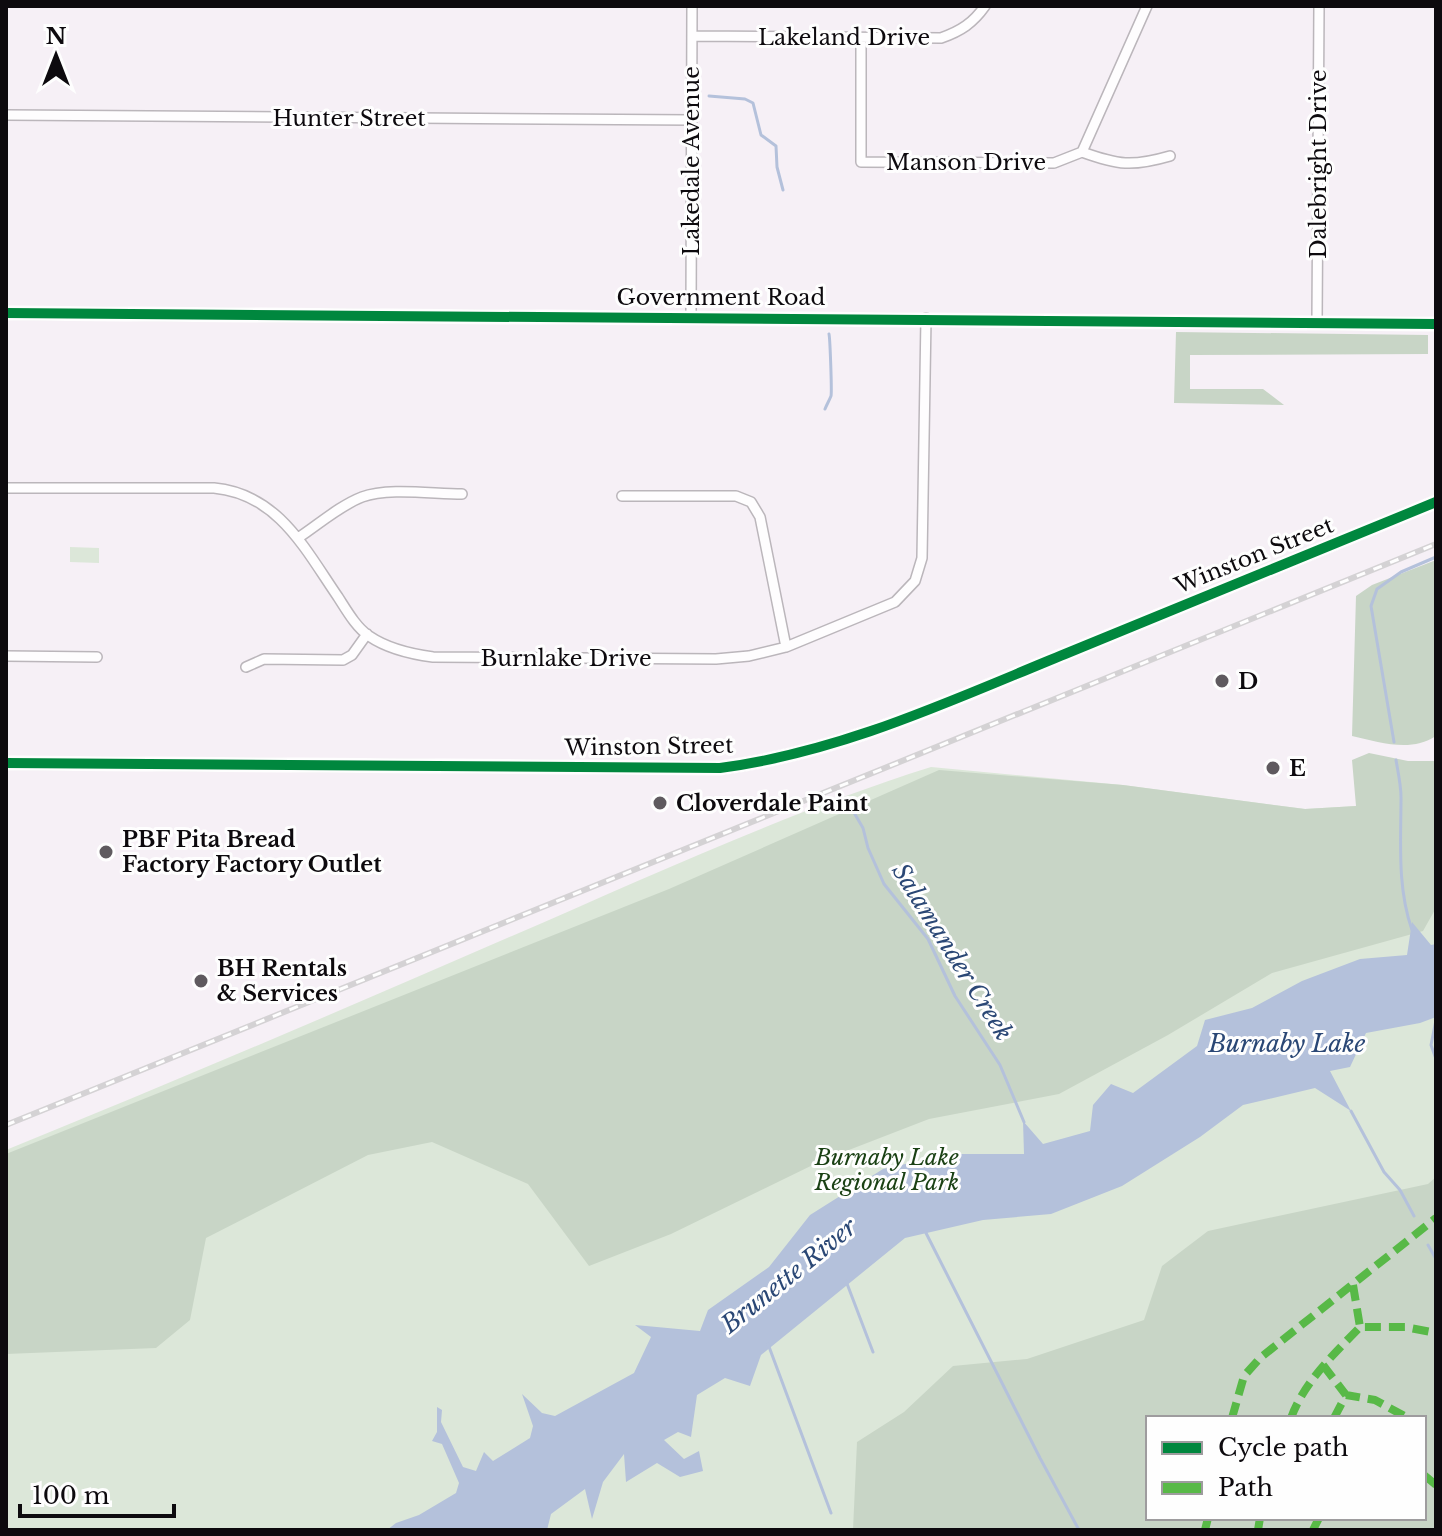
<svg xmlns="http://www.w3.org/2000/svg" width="1442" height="1536" viewBox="0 0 1442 1536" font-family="'Libre Baskerville',serif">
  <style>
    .green { fill: #dce7d9; fill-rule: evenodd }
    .forest { fill: #c8d5c6; fill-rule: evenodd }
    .water { fill: #b4c1db }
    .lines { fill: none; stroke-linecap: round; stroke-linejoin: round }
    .stream { stroke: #b4c1db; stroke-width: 3 }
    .minor-casing { stroke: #bbb6bb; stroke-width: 12 }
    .tertiary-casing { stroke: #bbb6bb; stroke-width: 14 }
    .minor { stroke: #fefdfe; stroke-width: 9 }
    .tertiary { stroke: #fefdfe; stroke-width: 11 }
    .rail-casing { stroke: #d4d2d4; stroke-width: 6 }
    .rail { stroke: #fefefe; stroke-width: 3; stroke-dasharray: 9; stroke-linecap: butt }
    .quiet { stroke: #58b947; stroke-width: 8; stroke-dasharray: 16 8; stroke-linecap: butt }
    .cycleway-casing { stroke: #fefefe; stroke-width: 15 }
    .cycleway { stroke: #00873e; stroke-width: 10 }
    .poi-dot { fill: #5f5a5f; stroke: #fefefe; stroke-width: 3 }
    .labels { text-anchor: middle; stroke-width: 6; stroke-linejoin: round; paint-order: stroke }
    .street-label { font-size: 22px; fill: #0d0a0e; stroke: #fefefe }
    .poi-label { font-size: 22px; font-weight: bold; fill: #0d0a0e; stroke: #fefefe; text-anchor: start }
    .park-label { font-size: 22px; font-style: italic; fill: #1a4114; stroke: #fefefe }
    .water-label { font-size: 24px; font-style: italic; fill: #2a4775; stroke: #fefefe }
  </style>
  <rect width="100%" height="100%" fill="#f6f0f6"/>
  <path class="green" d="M70,547L99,548V563L70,562Z
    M931,767L1123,785L1305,809L1356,806L1436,786V1530H6V1150C176,1081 344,1009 512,936C650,876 788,812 931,767ZM1148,1418H1424V1518H1148Z"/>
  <path class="forest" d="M1176,332L1428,335V354L1190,355V389H1263L1284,405L1174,403Z
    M1436,560V736C1410,753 1380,742 1352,736L1356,596L1372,585Z
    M1369,753L1408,761H1436V908L1423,931L1272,973L1168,1035L1059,1094L929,1119L823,1160L671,1234L589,1266L528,1184L432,1142L368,1155L206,1238L190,1320L156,1348L6,1354V1154L669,889L939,770L1123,785L1305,809L1356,806L1352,760Z
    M1436,1177V1530H853L857,1442L904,1412L953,1366L1027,1359L1144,1320L1162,1266L1208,1231L1428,1184ZM1424,1418V1518H1148V1418Z"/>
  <path class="water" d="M1412,922L1431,945L1436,944V1017L1420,1023L1366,1033L1350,1067L1330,1071L1351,1111L1315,1088L1243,1105L1200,1137L1122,1186L1051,1214L983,1220L905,1238L761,1355L750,1386L725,1378L697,1395L691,1437L678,1432L664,1440L684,1459L699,1451L703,1471L680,1477L657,1463L626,1482L624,1454L603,1482L592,1519L585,1489L551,1514L547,1530H387L396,1523L419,1515L456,1493L459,1483L442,1444L432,1441L437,1432V1407L442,1410L441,1422L463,1467L476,1471L484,1452L493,1461L530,1438L533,1426L522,1394L542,1413L555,1416L634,1373L651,1337L635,1325L700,1331L708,1310L769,1267L810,1215L883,1169L950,1154H1024L1023,1121L1043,1144L1090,1131L1093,1105L1111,1084L1133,1093L1197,1046L1205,1020L1252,1008L1302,981L1360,959L1407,955Z"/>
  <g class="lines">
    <path class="stream" d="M709,96L745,99L753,103L761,135L776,146L777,167L783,190
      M825,409C827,404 829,401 831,396C832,392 830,338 829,334
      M1394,742L1371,606L1377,589L1401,572L1436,557
      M1396,760C1398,772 1401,785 1401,797C1401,842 1397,887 1412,930
      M846,799L863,828L868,848L884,884L928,939L955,996L1000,1065L1024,1122
      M1436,1020L1431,1045L1436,1059
      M1351,1111L1384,1172L1400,1190L1414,1216
      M925,1231L1040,1458L1079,1530
      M1428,1245L1436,1259
      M846,1281L873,1352
      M768,1344L831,1513"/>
    <defs>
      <path id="minor" d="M692,36L941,38C961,31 973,23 985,6
        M861,38V162L1054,163L1082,152L1147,6
        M6,115L692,120
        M1082,152C1118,165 1132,167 1170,156
        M691,317L692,6
        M1317,322L1319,6
        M6,488H214C278,494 305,549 338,597C347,611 356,627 369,636C388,649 410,654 433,657L716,659L749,656L786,647L895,602L915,581L922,558L926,318
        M622,496H736L751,502L760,517L786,647
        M298,538C318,525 339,506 362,497C388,487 433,494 462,494
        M6,656L97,657
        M246,667L264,659L343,660L352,655L367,634"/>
      <path id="tertiary" d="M6,313L1436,324
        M6,763L720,768C842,752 952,700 1065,654C1188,603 1312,553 1436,502"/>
    </defs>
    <use href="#minor" class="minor-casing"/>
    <use href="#tertiary" class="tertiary-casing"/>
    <use href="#minor" class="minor"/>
    <use href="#tertiary" class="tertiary"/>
    <defs>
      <path id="rail" d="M6,1125L1436,544"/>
    </defs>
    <use href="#rail" class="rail-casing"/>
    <use href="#rail" class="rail"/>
    <path class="quiet" d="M1353,1285L1360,1327
      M1323,1365L1346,1395
      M1232,1418L1244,1376L1260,1358L1436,1218
      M1291,1418C1304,1382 1334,1354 1360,1327H1405L1436,1333
      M1334,1418L1346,1395L1375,1400L1408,1418
      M1424,1475L1436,1485
      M1205,1530L1208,1518
      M1258,1530L1260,1518
      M1313,1530L1319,1518"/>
    <defs>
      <path id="cycleway" d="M6,313L1436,324
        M6,763L720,768C842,752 952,700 1065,654C1188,603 1312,553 1436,502"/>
    </defs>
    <use href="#cycleway" class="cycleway-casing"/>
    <use href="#cycleway" class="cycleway"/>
  </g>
  <g class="poi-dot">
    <circle cx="1222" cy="681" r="8"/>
    <circle cx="1273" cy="768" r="8"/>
    <circle cx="660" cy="803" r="8"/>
    <circle cx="106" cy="852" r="8"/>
    <circle cx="201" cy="981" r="8"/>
  </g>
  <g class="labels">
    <g class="street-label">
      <text x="844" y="45">Lakeland Drive</text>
      <text x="349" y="126">Hunter Street</text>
      <text transform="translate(691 161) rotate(-90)" y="8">Lakedale Avenue</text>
      <text x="966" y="170">Manson Drive</text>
      <text transform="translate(1318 164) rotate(-90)" y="8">Dalebright Drive</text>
      <text x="721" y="305">Government Road</text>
      <text transform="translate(1254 555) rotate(-22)" y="8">Winston Street</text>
      <text x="566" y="666">Burnlake Drive</text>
      <text transform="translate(649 746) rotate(-1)" y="8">Winston Street</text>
    </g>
    <g class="poi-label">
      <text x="1238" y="689">D</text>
      <text x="1289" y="776">E</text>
      <text x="676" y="811">Cloverdale Paint</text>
      <text x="122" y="847">PBF Pita Bread<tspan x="122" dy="25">Factory Factory Outlet</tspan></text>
      <text x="217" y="976">BH Rentals<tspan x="217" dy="25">&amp; Services</tspan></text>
    </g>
    <g class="park-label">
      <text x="887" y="1165">Burnaby Lake<tspan x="887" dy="25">Regional Park</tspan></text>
    </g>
    <g class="water-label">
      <text transform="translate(952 952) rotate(58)" y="8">Salamander Creek</text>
      <text x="1287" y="1052">Burnaby Lake</text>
      <text transform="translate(789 1276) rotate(-39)" y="8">Brunette River</text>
    </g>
  </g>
  <rect width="1442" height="1536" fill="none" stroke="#0d0a0e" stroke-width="16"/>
  <rect x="1146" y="1416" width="280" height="104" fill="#fefefe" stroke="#9e9c9e" stroke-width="2"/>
  <rect x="1162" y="1442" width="40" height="12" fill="#00873e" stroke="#9e9c9e" stroke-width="2"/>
  <text x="1218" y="1456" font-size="24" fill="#0d0a0e">Cycle path</text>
  <rect x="1162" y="1482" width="40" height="12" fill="#58b947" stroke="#9e9c9e" stroke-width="2"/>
  <text x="1218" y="1496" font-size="24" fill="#0d0a0e">Path</text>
  <g transform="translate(56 56)" stroke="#fefefe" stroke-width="6" paint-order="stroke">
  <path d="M0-6L14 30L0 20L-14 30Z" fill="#0d0a0e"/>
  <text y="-12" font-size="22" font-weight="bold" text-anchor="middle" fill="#0d0a0e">N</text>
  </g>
  <path d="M20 1504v12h154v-12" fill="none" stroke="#0d0a0e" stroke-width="4"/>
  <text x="32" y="1504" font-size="24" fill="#0d0a0e" stroke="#fefefe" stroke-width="6" paint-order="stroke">100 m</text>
</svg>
